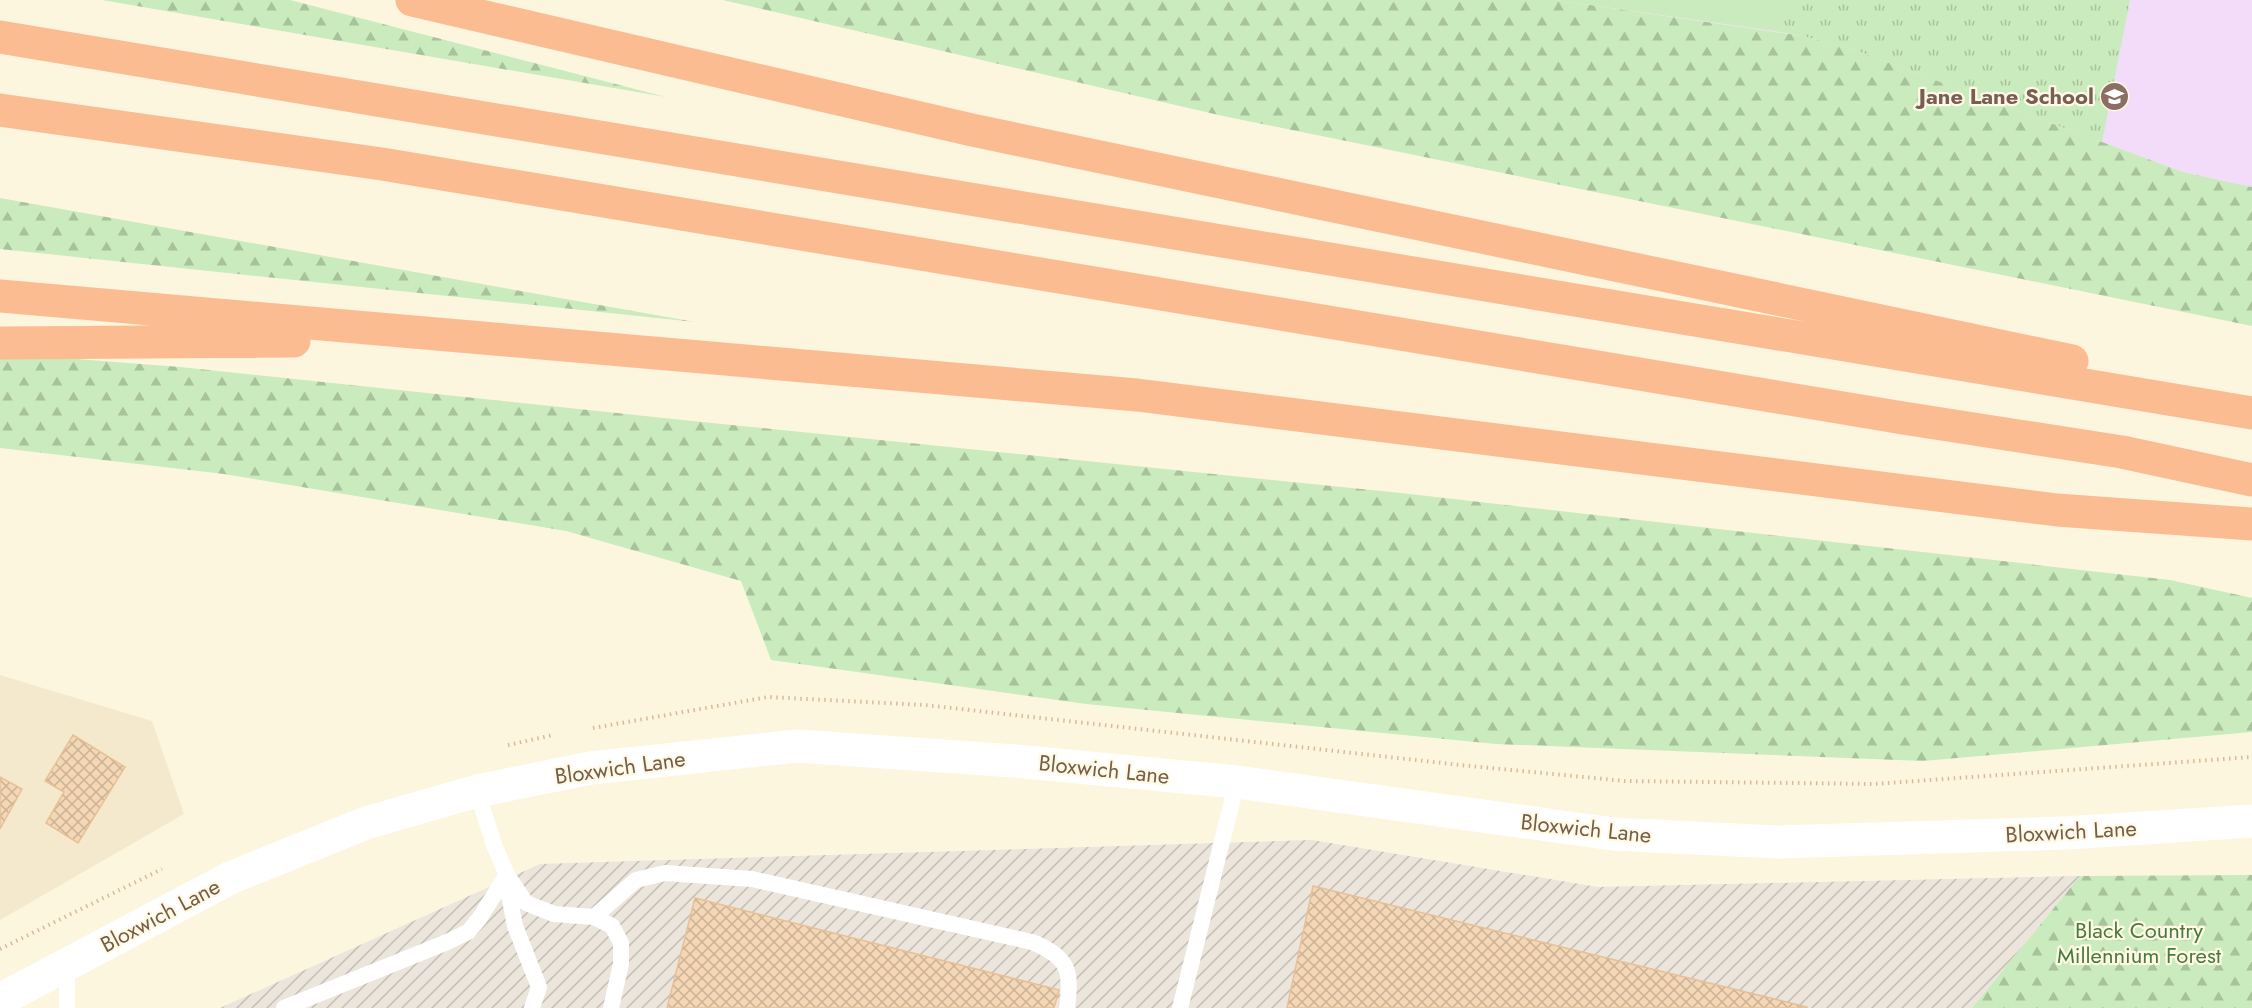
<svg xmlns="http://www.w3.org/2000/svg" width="2252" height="1008" viewBox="0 0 2252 1008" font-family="Jost,sans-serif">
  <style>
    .residential { fill: #f5e9cd }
    .industrial { fill: url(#industrial-furrows) }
    .education { fill: #f3dcf9 }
    .green { fill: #c9ebbd }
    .forest { fill: url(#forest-firs) }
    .park { fill: url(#park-tufts) }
    .building { fill: url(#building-cross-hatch); stroke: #e7c095; stroke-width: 1.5 }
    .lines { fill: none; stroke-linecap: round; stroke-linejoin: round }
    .path { stroke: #d8ba99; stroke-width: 4; stroke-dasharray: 1.5 4.5; stroke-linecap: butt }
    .lane { stroke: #fff; stroke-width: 16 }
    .secondary { stroke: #fff; stroke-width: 33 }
    .highway { stroke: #fbbc92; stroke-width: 33 }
    .labels { text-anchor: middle; stroke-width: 4.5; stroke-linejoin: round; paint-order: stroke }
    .education-label { font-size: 22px; font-weight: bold; fill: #785e54; stroke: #fff9e6; text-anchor: end }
    .street-label { font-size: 22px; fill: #755d46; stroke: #fff9e6 }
    .park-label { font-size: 22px; fill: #477b3d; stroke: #fff9e6 }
  </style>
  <defs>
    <pattern id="industrial-furrows" width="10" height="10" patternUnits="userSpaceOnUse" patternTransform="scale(1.5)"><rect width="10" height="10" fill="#ebe5db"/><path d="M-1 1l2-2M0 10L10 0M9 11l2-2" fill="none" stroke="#c3bdb3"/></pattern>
    <pattern id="forest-firs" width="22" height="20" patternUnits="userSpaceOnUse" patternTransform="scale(1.5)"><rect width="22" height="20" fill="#c9ebbd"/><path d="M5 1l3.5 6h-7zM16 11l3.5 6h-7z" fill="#a8c29b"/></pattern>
    <pattern id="park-tufts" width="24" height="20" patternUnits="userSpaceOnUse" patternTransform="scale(1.5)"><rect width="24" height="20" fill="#c9ebbd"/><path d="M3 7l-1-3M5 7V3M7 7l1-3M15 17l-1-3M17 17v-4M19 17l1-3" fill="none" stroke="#a8c29b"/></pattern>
    <pattern id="building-cross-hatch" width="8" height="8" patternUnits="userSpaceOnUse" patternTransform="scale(1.5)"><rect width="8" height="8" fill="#f4d7b5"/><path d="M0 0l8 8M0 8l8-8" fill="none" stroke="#cab295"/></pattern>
  </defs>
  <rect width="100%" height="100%" fill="#fdf6df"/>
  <path class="residential" d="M0,675L152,721L184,814L0,920Z"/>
  <path class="industrial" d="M1312,840L1598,887L2080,876L1972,1008H220L540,864Z"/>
  <path class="education" d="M1556,0H2252V187L2183,172L1852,49L1803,36Z"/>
  <path class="green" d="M1556,0H1777L1781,32Z"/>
  <path class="forest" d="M102,0H290L666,97Z
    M723,0H1556L1803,36L1852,49L2183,172L2252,187V326L1223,116Z
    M0,198L695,322L0,249Z
    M0,353L180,367L673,419L1401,493L2170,580L2252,598V732L1923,761L1496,744L1086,704L771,660L741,581L566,531L224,474L0,448Z
    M2252,875V1008H1972L2080,876Z"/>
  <path class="park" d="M1777,0H2130L2102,142L1852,49L1803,36L1781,32Z"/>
  <path class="building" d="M73,735L125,767L78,843L46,823L64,792L45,781Z
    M0,777L22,789L0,829Z
    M1313,886L1807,1007V1008H1287Z
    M695,898L1059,990L1054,1008H667Z"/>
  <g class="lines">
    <path class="path" d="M593,728L768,697L925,705L1460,765L1625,781L1874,784L2252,757
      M508,745L553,735
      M0,949L162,869"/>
    <path class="lane" d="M477,791L494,845L507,875L526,903L554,914L594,917L612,926L621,943V964L611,1008
      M506,879L515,926L539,987L532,1008
      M594,917L636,880L665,873L752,879L1032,942C1069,957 1072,971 1067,1008
      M67,1008V964
      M284,1008L445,943L468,932L479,919L506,876
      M1180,1008L1237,782"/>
    <path class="secondary" d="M0,1000L230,878L366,823L477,791L591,768L797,746L1015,761L1237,782L1613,834L1777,842L2066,833L2252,821"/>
    <path class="highway" d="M412,0L972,130L2072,361
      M0,37L2252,413
      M0,110L382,164L1903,418L2122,452L2252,480
      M0,296L1137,395L2057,510L2252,524
      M0,343L294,341"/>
  </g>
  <defs>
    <symbol id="school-disc" viewBox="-11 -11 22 22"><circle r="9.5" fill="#8d6e63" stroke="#fff9e6"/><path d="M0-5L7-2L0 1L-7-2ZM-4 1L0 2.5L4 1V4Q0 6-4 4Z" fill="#fff"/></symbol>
  </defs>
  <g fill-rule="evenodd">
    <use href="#school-disc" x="2098" y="80" width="33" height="33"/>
  </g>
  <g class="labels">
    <g class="education-label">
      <text x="2094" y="104">Jane Lane School</text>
    </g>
    <g class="street-label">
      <text transform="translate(620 767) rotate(-8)" y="8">Bloxwich Lane</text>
      <text transform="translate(1104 769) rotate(6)" y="8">Bloxwich Lane</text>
      <text transform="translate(1586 828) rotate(6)" y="8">Bloxwich Lane</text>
      <text transform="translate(2071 831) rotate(-3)" y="8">Bloxwich Lane</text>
      <text transform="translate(160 915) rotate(-28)" y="8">Bloxwich Lane</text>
    </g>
    <g class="park-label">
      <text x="2139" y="938">Black Country<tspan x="2139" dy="25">Millennium Forest</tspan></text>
    </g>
  </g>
</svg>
